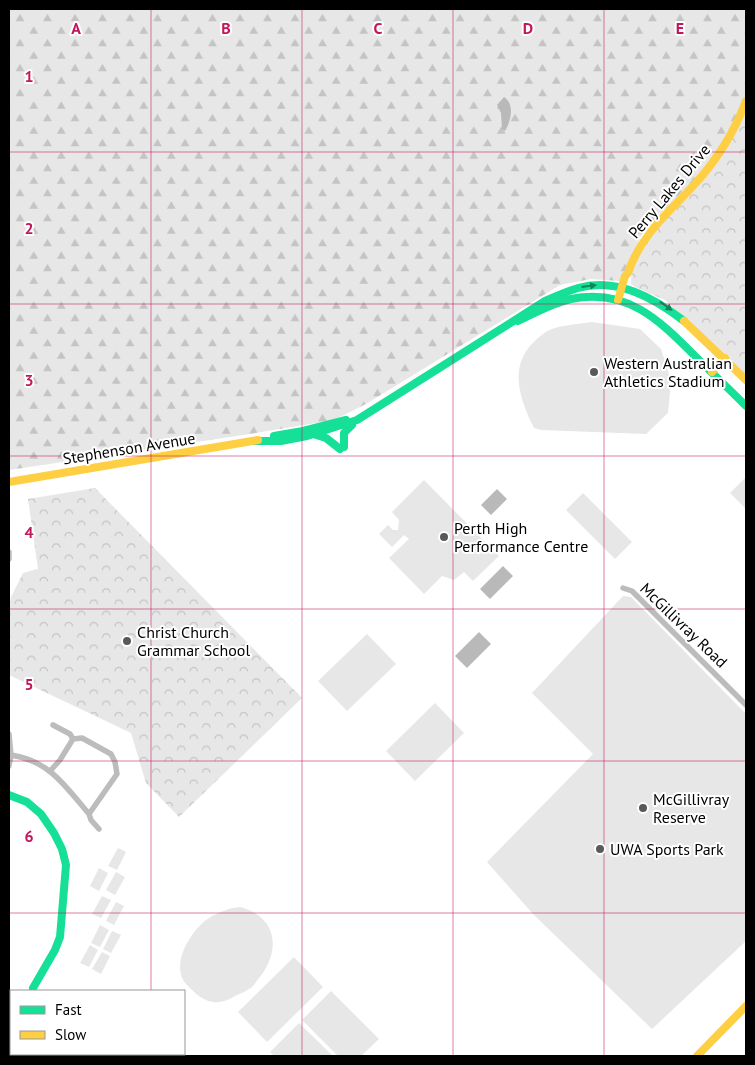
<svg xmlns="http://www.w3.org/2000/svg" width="755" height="1065" viewBox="0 0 755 1065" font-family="'PT Sans',sans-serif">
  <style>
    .green { fill: #e7e7e7 }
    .forest { fill: url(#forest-firs) }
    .park { fill: url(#park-crowns) }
    .water { fill: #b9b9b9 }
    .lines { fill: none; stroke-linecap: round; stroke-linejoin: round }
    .street { stroke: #bcbcbc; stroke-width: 5.5 }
    .fast { stroke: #16e098; stroke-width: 8 }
    .slow { stroke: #ffcf43; stroke-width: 8 }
    .oneway { fill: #0d865b }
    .grid { fill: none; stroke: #c2185b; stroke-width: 1; stroke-opacity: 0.55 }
    .poi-dot { fill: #595959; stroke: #fff; stroke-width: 2 }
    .labels { text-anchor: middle; stroke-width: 4; stroke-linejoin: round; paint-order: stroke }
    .street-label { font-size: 16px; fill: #000; stroke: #fff }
    .poi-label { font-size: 16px; fill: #000; stroke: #fff; text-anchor: start }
    .grid-label { font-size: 16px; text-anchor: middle; font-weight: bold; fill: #c2185b; stroke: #fff; stroke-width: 4; stroke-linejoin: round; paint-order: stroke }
  </style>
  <defs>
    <pattern id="forest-firs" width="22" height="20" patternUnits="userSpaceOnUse" patternTransform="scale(1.25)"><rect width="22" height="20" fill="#e7e7e7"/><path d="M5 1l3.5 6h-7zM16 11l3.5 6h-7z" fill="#c4c4c4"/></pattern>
    <pattern id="park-crowns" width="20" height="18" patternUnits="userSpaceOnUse" patternTransform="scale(1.25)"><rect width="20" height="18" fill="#e7e7e7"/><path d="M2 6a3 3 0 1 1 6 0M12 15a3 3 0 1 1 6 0" fill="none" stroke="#c4c4c4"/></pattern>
  </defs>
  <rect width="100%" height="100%" fill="#fff"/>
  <path class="green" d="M592,322L640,329L661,349L671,381L668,413L646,434L541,430L534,428C516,392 507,358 546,332C556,325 580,324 592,322Z
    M746,477V509L730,493Z
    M424,480L499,556L473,581L464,572L454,580L442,576L424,594L389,558L409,539L404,535L392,547L379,534L388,525L393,530H398L399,520L392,512Z
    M583,493L632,542L615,559L566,510Z
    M623,596L631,597L746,714V941L652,1029L534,915L487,862L593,754L532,693Z
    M367,634L396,664L347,711L318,681Z
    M435,703L464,733L415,781L386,751Z
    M118,848L126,852L117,870L108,866Z
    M99,868L108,873L99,891L90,886Z
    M116,872L125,877L115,895L106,890Z
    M102,896L111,900L101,918L92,914Z
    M116,902L124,906L114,925L106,921Z
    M240,907C278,917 281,951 259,978C256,982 253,987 249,989C245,992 239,994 235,996C228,1000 221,1003 213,1002C203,1001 195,993 188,986C168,968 190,930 209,918C219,912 229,908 240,907Z
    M100,925L109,930L100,947L91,943Z
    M112,931L121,935L111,953L103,949Z
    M90,945L98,950L89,967L80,963Z
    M102,952L110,956L101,974L92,969Z
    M294,957L323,987L267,1042L238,1012Z
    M331,991L379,1039L361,1056H338L302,1020Z
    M299,1023L333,1056H274L270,1052Z"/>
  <path class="forest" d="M9,9H746V94L739,114L710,164L663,211L641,236L620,281L591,279L560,285L366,404L334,420L250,434L9,470Z"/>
  <path class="park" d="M746,112V376L665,300L635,287L631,284C630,265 642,249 653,234C688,195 724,161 746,112Z
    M95,488L302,698L179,817L146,783L131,733L9,675V606L11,597L23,573L38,569L28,499Z"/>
  <path class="water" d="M504,97C515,104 511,121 505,131L502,129L501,113L497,105Z
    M497,489L507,499L491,515L481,505Z
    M503,566L513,576L490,599L480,589Z
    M479,632L491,644L467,668L455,656Z"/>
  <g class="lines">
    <path class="street" d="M9,552V559
      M623,588L632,591L746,705
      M9,734L11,755L9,766
      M73,739L82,738L111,754L115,762L117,774L89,814
      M11,755C50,761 65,786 89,814L91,820L99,829
      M51,770L60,760L73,739L70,734L53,725
      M9,1016L11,1013"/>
    <path class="fast" d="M518,321C535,313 552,303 571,299C627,288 658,319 694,355C711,372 729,389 746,406
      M316,435L326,438L340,449
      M274,436L303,431L346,420
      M254,441H281L307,436L357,420L545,301C556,296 567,291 578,288C617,277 654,298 684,321
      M344,447V433L352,425
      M9,795L27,802L41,814L54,833L62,849L66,865L60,937L55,950L33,988"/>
    <path class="slow" d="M618,300L625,276L628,273C640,236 668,213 694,185C717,160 734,133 746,101
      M684,321L746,380
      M712,372L725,358
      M9,482L258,440
      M697,1056L746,1006"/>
  </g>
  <defs><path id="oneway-solid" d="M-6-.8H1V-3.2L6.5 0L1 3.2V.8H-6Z" transform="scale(1.25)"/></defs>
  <g class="oneway">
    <use href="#oneway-solid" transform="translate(589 286) rotate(-7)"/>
    <use href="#oneway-solid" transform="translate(666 306) rotate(36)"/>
  </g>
  <path class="grid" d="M151,9V991M302,9V1056M453,9V1056M604,9V1056M9,152H746M9,304H746M9,456H746M9,609H746M9,761H746M9,913H746M151,1054V1056"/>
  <g class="poi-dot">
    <circle cx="594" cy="372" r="5"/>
    <circle cx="444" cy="537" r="5"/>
    <circle cx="127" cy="641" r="5"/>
    <circle cx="643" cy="808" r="5"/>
    <circle cx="600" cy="849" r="5"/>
  </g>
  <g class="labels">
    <g class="street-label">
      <text transform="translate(669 191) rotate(-50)" y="6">Perry Lakes Drive</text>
      <text transform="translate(129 448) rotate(-9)" y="6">Stephenson Avenue</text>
      <text transform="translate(684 625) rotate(44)" y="6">McGillivray Road</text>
    </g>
    <g class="poi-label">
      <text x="604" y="369">Western Australian<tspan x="604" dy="18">Athletics Stadium</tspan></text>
      <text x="454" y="534">Perth High<tspan x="454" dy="18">Performance Centre</tspan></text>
      <text x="137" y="638">Christ Church<tspan x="137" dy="18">Grammar School</tspan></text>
      <text x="653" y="805">McGillivray<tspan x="653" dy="18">Reserve</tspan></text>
      <text x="610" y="855">UWA Sports Park</text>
    </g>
  </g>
  <g class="grid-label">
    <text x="76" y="34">A</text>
    <text x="226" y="34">B</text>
    <text x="378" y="34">C</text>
    <text x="528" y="34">D</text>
    <text x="680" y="34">E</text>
    <text x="29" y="82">1</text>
    <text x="29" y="234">2</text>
    <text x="29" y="386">3</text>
    <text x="29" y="538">4</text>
    <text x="29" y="690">5</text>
    <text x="29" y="842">6</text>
  </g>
  <rect width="755" height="1065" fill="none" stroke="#000000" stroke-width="20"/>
  <rect x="10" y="990" width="175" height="65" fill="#ffffff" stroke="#999999"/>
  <rect x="20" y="1006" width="25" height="8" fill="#16e098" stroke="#999999"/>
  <text x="55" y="1015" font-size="15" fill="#000000">Fast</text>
  <rect x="20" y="1031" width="25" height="8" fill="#ffcf43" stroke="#999999"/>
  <text x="55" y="1040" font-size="15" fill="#000000">Slow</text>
</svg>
